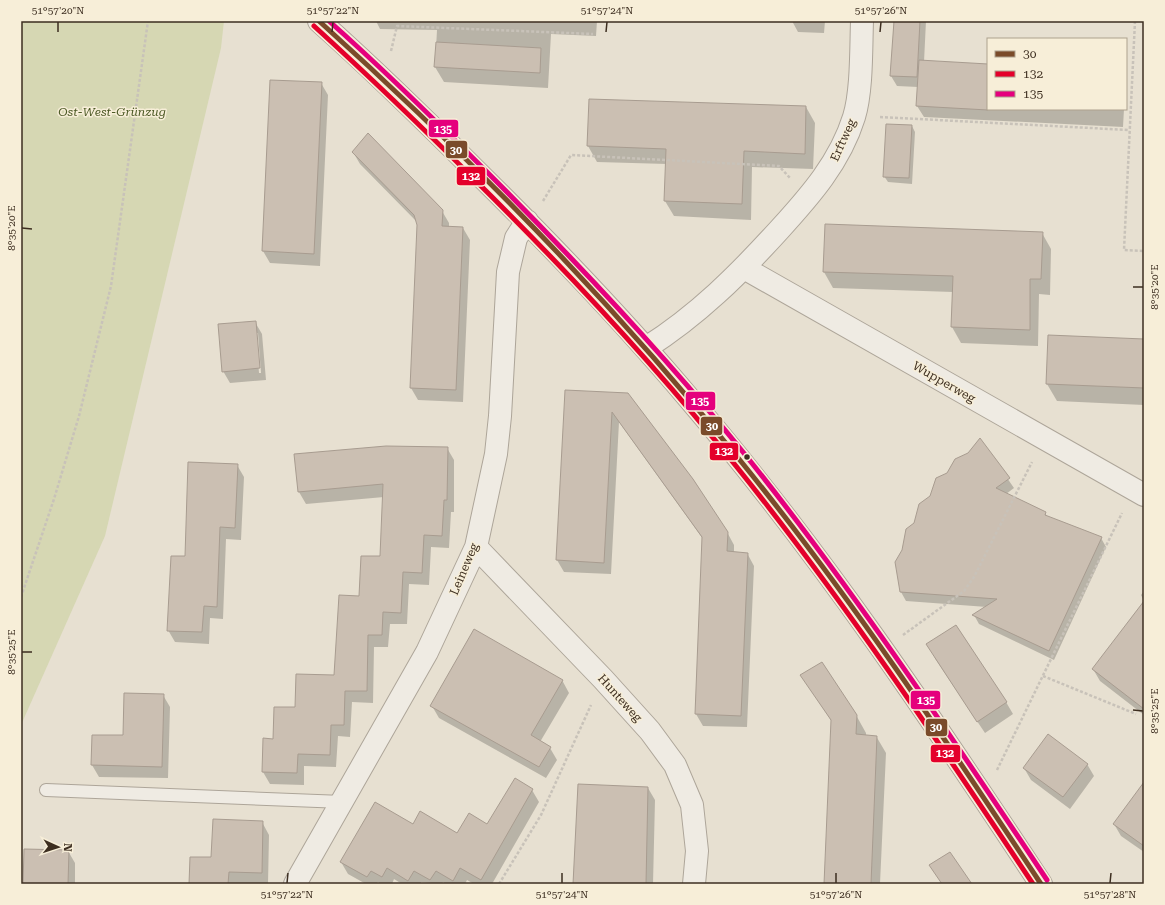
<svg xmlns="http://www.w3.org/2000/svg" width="1165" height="905" viewBox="0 0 1165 905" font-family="'Roboto Serif',serif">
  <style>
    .green { fill: #d6d7b3 }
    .shadow { fill: #0003; fill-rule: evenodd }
    .building { fill: #cbbfb2; stroke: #a89c90 }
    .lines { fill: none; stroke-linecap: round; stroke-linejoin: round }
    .lane-casing { stroke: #ada599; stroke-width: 14 }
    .street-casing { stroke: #ada599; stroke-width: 24 }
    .path { stroke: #c8c2b9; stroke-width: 2.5; stroke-dasharray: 3 2; stroke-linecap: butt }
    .lane { stroke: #efebe3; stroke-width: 12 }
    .street { stroke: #efebe3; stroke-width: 22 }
    .bus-1-casing { stroke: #f7eed8; stroke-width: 8 }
    .bus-2-casing { stroke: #f7eed8; stroke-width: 8 }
    .bus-3-casing { stroke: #f7eed8; stroke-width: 8 }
    .bus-1 { stroke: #7a4b2a; stroke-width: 5 }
    .bus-2 { stroke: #e4002b; stroke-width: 5 }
    .bus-3 { stroke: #e5007d; stroke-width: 5 }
    .ticks { fill: none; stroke: #3d2e20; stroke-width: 1.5 }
    .bus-dot { fill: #3d2e20; stroke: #f7eed8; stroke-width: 1.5 }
    .labels { text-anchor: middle; stroke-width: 3; stroke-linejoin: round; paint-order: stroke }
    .park-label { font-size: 12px; font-style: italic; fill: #4d5a26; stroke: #f7eed8 }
    .street-label { font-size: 12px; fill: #3d2e20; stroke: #f7eed8 }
    .line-badge { stroke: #f7eed8; stroke-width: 1.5 }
    .badge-label { font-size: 11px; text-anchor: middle; font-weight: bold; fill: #fff }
    .neatline { fill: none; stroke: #3d2e20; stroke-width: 1.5 }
    .ticks-label { font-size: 10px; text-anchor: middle; fill: #3d2e20 }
  </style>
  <rect width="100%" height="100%" fill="#e7e0d1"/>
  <path class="green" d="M21,21H224L221,48L105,536L21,725Z"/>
  <path class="shadow" d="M376,21H597L596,36L551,34L548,88L444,82L435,67L437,30L380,29Z
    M792,21H825L824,33L798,32Z
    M894,21H926L924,62L988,65V109H1124L1123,127L924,117L917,106L918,87L897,86L891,76Z
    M271,81L321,83L328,95L320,266L270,263L263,251Z
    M806,107L815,123L813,169L752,167L751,220L674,216L665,201L667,164L597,162L588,146Z
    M912,126L915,132L912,184L888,182L884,176Z
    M353,152L442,211L449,223V227L463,228L470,240L463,402L418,400L411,388L418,223L360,164Z
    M1042,233L1051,249L1050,295L1039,294L1038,346L961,343L952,327L953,292L833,288L824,272Z
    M255,322L262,334L266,380L230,383L223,371ZM256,333H258L261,373H259Z
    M1144,340V405L1057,401L1047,384Z
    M566,391L627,394L727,532L734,545V553H747L754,566L747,727L703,726L696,714L703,539L619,422L611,574L564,572L557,560Z
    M980,439L1014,488L1006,494L1045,513L1048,518L1101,538L1106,547L1054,660L979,624L974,615L987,607L906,601L901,592L903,551L915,524L947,474L968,454Z
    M447,448L454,460V512H451L449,548L431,547L429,585L409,584L407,624H390L388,647H374L373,703L352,702L350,737L338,736L336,767L304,766V785L270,784L263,772L274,740L296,708L335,676L360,597L381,557L384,497L306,504L299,492L295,455Z
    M237,465L244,477L241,540L226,539L223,619L210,618L209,644L175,642L168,630Z
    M1144,591V601L1141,595Z
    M1144,602V715L1100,681L1093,669Z
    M934,657L1006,702L1013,714L985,733Z
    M802,675L856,715L866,733V736H876L886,753L880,884H825L832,722Z
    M562,680L569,693L540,742L550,748L557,760L546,778L439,718L432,706Z
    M163,695L170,707L168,778L99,777L92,765L93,736H124Z
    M1087,764L1094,776L1070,809L1031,780L1024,768Z
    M1144,784V852L1121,836L1114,824Z
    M648,788L655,800L653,884H574Z
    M532,790L539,802L492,884H474L467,880L465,884H446L443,882L442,884L421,882V884H402L394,879L392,884H381L378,882L376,884H366L348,874L341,862L413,825L458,834L488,825Z
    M262,822L269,835L268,884H190Z
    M68,851L75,863V884H24Z"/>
  <path class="building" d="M894,21H920L917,77L890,76Z
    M436,42L541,48L540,73L434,67Z
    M919,60L988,64V110L916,106Z
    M270,80L322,82L314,254L262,251Z
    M589,99L806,106L805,154L744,151L742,204L664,201L666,149L587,146Z
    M886,124L912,125L909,178L883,177Z
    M368,133L443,210L442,226L463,227L456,390L410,388L417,225L414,215L352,152Z
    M825,224L1043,232L1041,279H1030V330L951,327L953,276L823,272Z
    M256,321L260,368L222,372L218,324Z
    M1048,335L1144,339V388L1046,384Z
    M565,390L628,393L693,479L728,532L727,551L748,553L741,716L695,714L702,537L612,412L604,563L556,560Z
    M980,438L1010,478L996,488L1046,512L1045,515L1102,537L1049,651L972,615L997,599L900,592L895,562L902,550L906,529L914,523L919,504L930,496L936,478L947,473L955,459L968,453Z
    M386,446L448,447L447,500H444L442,536L424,535L422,573L403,572L401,613L383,612L382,635H368L367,691H345L344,725H331L330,755L298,754L297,773L262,772L263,738L273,739L274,707H295L296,674L334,675L339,595L359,596L361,556H380L383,484L298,492L294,454Z
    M188,462L238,464L235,528L220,527L217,607L204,606L202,632L167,631L171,556H185Z
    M1144,601V709L1092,669Z
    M956,625L1007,702L977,722L926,644Z
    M474,629L563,680L531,735L551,747L539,767L430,706Z
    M822,662L857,715L856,734L877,736L871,884H824L831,720L800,675Z
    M124,693L164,694L162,767L91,765L92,735H123Z
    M1048,734L1088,764L1063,797L1023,768Z
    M515,778L533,789L481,880L460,868L453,881L436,871L430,880L414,871L408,881L387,868L382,877L371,871L367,877L340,862L375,802L413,824L420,811L457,833L469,813L487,824Z
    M1144,782V846L1113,824Z
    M578,784L648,787L646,884H573Z
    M213,819L263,821L262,873L229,872L228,884H189L190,857H211Z
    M24,849L69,850L68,884H23Z
    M950,852L972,884H942L929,865Z"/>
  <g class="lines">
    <defs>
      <path id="lane" d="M46,790L343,802"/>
      <path id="street" d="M319,21C374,70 427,122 479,174C553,247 625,322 692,402C821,553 932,719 1041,884
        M744,268L1144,495
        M646,348C698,315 738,275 779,230C810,196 840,162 854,117C862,91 861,49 862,21
        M476,547L603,679L650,731L675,765L692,805L697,851L694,884
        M295,884L427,652L476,547L496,454L500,416L508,272L516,238L527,221"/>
    </defs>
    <use href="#lane" class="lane-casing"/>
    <use href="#street" class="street-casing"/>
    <path class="path" d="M1135,21L1124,250L1144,251
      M391,51L397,26L593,34
      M880,117L1129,130
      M543,201L571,155L779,166L790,178
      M21,597L54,499L79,416L111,286L148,21
      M903,635L964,591L974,577L1032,462
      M1043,676L1136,714
      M997,770L1122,513
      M499,884L541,815L591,705"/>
    <use href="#lane" class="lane"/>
    <use href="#street" class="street"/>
    <defs>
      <path id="bus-1" d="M319,21C469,156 612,302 739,459C849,594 945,739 1041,884"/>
      <path id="bus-2" d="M314,26C370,77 424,129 477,182C568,272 656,366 736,466C843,599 938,741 1033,884"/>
      <path id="bus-3" d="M329,21C383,69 434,119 484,169C576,261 665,355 747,457C855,592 951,736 1047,880"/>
    </defs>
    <use href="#bus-1" class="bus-1-casing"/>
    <use href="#bus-2" class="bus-2-casing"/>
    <use href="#bus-3" class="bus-3-casing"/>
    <use href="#bus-1" class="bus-1"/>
    <use href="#bus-2" class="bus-2"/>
    <use href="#bus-3" class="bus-3"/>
  </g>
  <path class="ticks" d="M58,32V22M332,32L333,22M606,32L607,22M880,32L881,22M22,228L32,229M1133,287H1143M22,652H32M1133,710L1143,711M287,883L288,873M562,883V873M836,883V873M1110,883L1111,873"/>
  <circle class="bus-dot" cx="747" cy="457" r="3.5"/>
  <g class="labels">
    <g class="park-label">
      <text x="112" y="116">Ost-West-Grünzug</text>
    </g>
    <g class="street-label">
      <text transform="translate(843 140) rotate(-66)" y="4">Erftweg</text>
      <text transform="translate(944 382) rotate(30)" y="4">Wupperweg</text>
      <text transform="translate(464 569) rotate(-67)" y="4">Leineweg</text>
      <text transform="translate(620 698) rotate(48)" y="4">Hunteweg</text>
    </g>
  </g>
  <g class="line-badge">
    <rect x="428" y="119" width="31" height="19" rx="4" fill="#e5007d"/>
    <rect x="445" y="140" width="23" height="19" rx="4" fill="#7a4b2a"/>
    <rect x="456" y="166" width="30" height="20" rx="4" fill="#e4002b"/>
    <rect x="685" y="391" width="31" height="20" rx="4" fill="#e5007d"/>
    <rect x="700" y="416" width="23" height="20" rx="4" fill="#7a4b2a"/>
    <rect x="709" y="442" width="30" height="19" rx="4" fill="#e4002b"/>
    <rect x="910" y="690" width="31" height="20" rx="4" fill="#e5007d"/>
    <rect x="925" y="718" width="23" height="19" rx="4" fill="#7a4b2a"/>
    <rect x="930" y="744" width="31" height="19" rx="4" fill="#e4002b"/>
  </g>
  <g class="badge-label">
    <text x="443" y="133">135</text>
    <text x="456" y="154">30</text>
    <text x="471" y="180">132</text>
    <text x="700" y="405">135</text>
    <text x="712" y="430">30</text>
    <text x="724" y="455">132</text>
    <text x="926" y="704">135</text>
    <text x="936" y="731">30</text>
    <text x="945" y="757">132</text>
  </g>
  <rect width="1165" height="905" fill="none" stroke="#f7eed8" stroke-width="44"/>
  <rect x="987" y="38" width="140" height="72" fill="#f7eed8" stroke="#ada18e"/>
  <rect x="995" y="51" width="20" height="6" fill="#7a4b2a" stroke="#ada18e"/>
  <text x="1023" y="58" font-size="12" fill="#3d2e20">30</text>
  <rect x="995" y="71" width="20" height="6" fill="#e4002b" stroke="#ada18e"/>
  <text x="1023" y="78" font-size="12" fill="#3d2e20">132</text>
  <rect x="995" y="91" width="20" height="6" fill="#e5007d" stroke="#ada18e"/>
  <text x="1023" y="98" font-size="12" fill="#3d2e20">135</text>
  <g transform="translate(58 847) rotate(93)" stroke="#f7eed8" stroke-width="3" paint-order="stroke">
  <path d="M0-3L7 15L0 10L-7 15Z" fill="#3d2e20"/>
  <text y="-6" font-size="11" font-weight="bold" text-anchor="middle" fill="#3d2e20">N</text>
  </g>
  <rect x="22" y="22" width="1121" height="861" class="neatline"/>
  <g class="ticks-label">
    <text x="58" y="14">51°57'20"N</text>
    <text x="333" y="14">51°57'22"N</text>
    <text x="607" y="14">51°57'24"N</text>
    <text x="881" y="14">51°57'26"N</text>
    <text transform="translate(11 228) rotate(-90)" y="4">8°35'20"E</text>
    <text transform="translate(1154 287) rotate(-90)" y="4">8°35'20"E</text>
    <text transform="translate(11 652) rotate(-90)" y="4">8°35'25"E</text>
    <text transform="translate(1154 711) rotate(-90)" y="4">8°35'25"E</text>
    <text x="287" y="898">51°57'22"N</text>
    <text x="562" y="898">51°57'24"N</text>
    <text x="836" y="898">51°57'26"N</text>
    <text x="1110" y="898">51°57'28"N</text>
  </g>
</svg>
